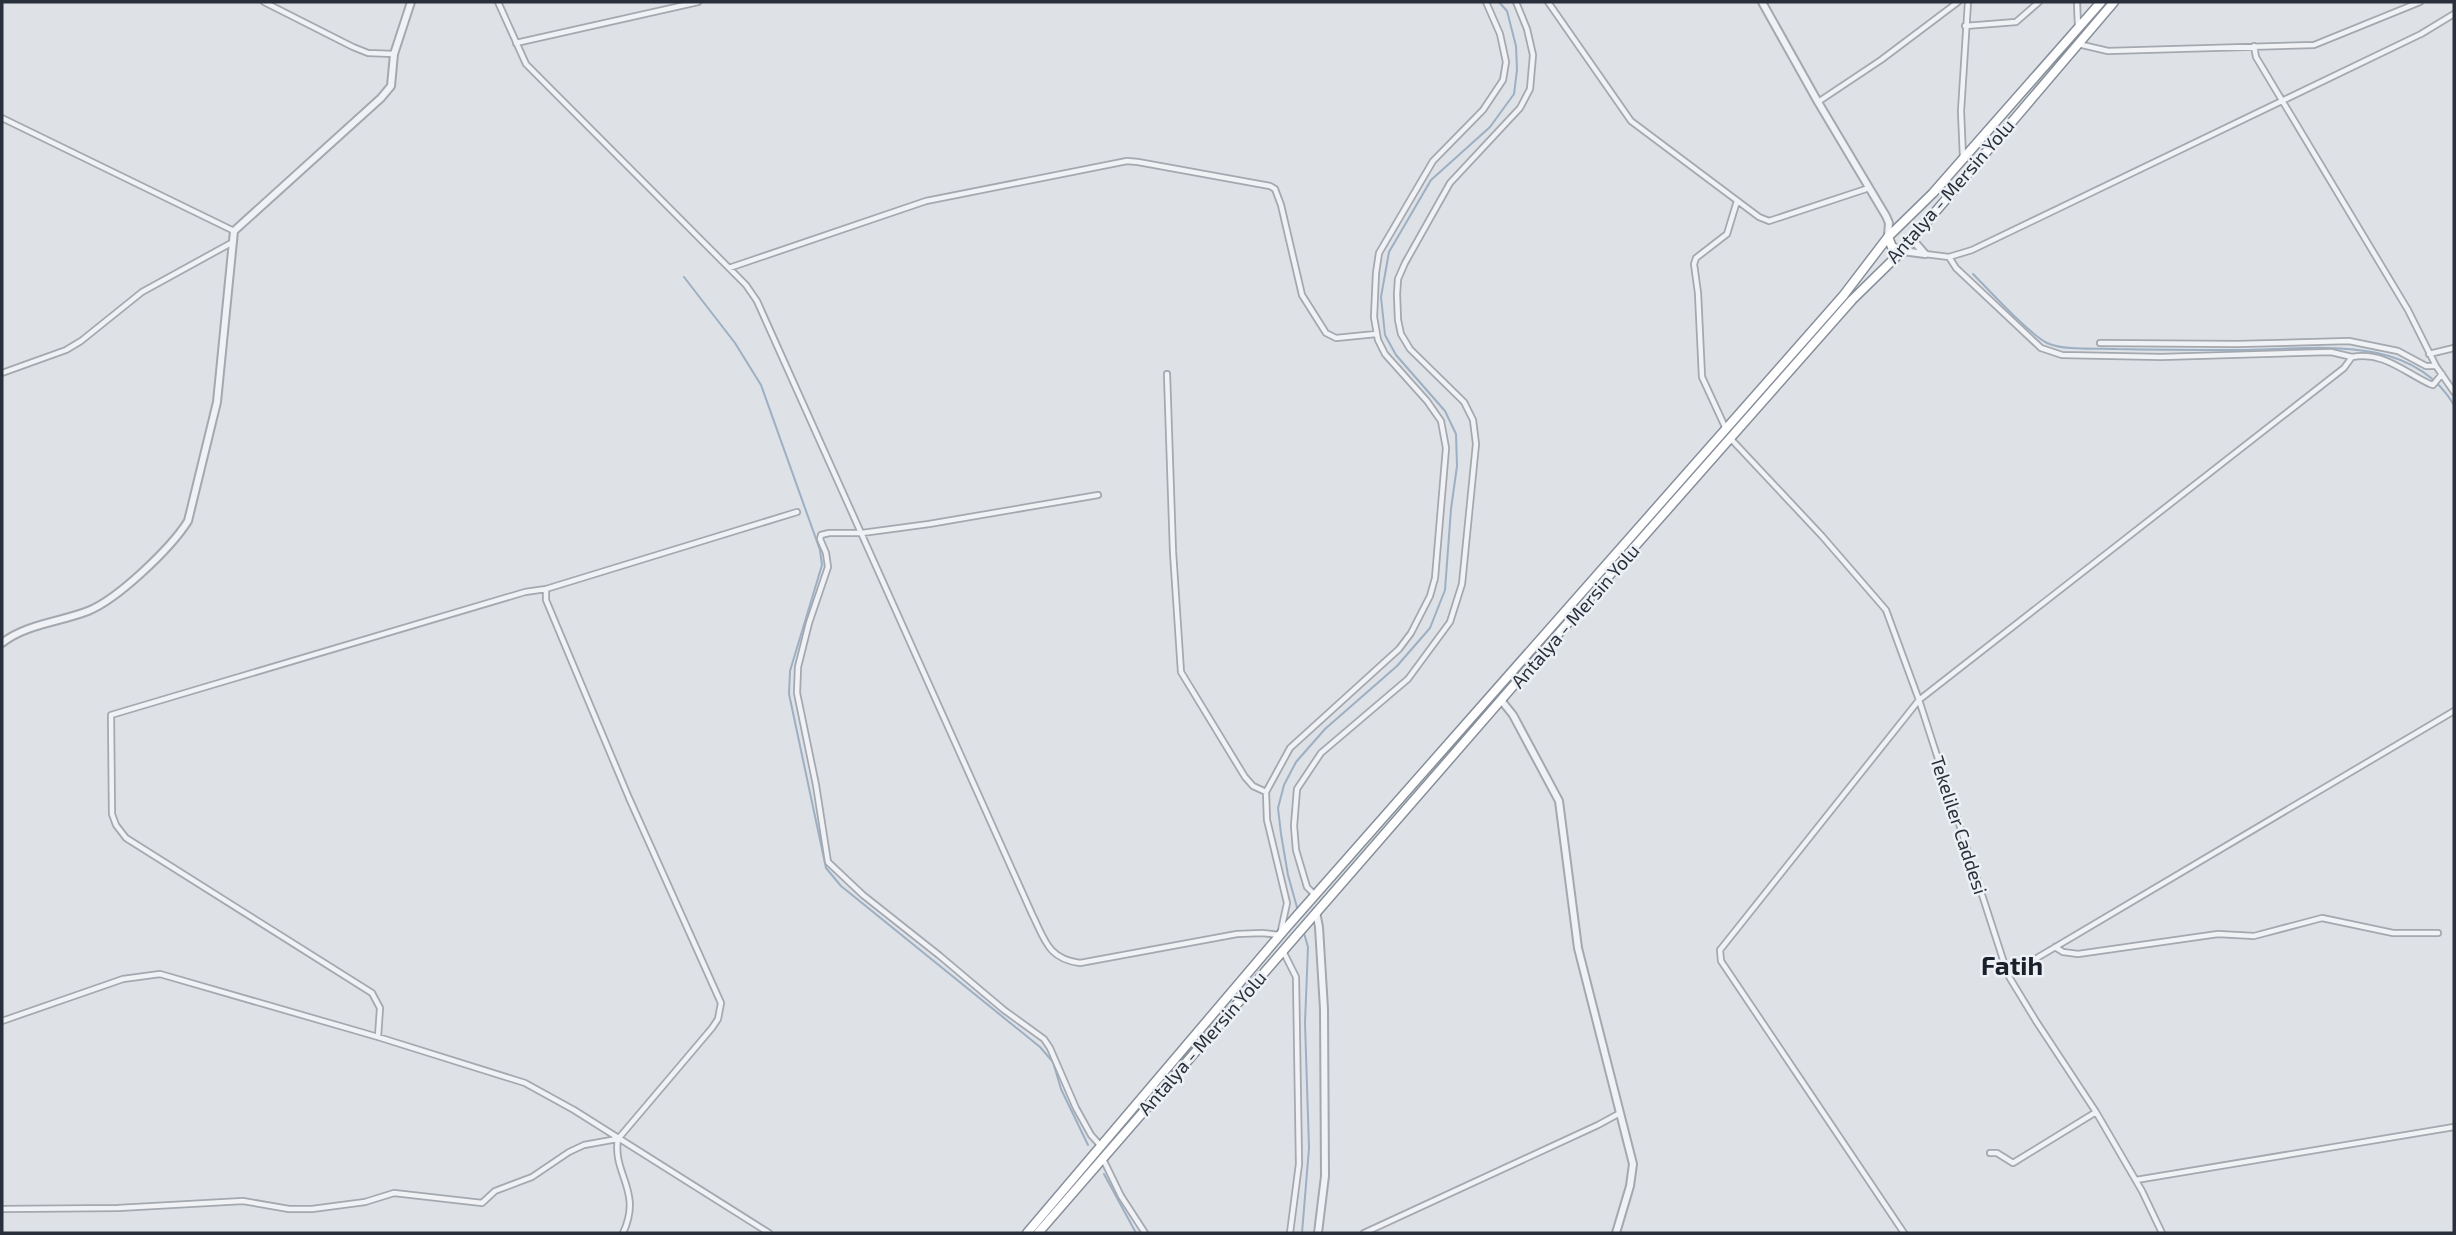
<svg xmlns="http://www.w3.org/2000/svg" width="2456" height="1235" viewBox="0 0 2456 1235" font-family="'Exo 2',sans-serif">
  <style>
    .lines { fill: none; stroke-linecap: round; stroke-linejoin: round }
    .stream { stroke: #9dafc2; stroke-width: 2 }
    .minor-casing { stroke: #a4a8af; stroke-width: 8 }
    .tertiary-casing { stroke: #a4a8af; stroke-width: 10 }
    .trunk-casing { stroke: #878f9b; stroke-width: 11 }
    .minor { stroke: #f0f2f5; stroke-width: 4.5 }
    .tertiary { stroke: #f0f2f5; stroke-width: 6 }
    .trunk { stroke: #fff; stroke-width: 8 }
    .labels { text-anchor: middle; stroke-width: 5; stroke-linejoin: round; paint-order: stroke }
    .street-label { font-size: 19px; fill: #29303b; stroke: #edf0f4 }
    .district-label { font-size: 26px; font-weight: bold; fill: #1b212c; stroke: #edf0f4 }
  </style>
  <rect width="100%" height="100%" fill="#dee1e6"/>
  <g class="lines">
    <path class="stream" d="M1973,274C1990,291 2028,333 2047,343C2064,351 2098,348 2116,349C2157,350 2198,350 2239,350C2311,350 2410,331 2454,405
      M684,277L735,343L761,385L820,550L822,565L790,671L789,694L826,868L841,886L1040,1047L1053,1062L1061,1089L1088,1145
      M1298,911L1288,875L1281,834L1278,808L1284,785L1296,762L1325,729L1397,666L1430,628L1445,590L1451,509L1457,466L1456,434L1445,411L1396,355L1385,335L1381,297L1389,252L1431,180L1490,127L1514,94L1517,70L1516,46L1507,11L1499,2
      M1104,1174L1136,1233
      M1302,1233L1309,1148L1305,1023L1308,947L1304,933"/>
    <defs>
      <path id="minor" d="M264,2L353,47L368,53L394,54
        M498,2L526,64L746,285L757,301L1032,914C1045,940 1048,959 1080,963L1237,934L1262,933L1280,935L1287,903L1267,820L1266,792L1290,748L1399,649L1411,633L1430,596L1435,578L1446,448L1441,421L1427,401L1385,354L1378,340L1374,317L1376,273L1379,253L1433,161L1483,110L1503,80L1506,62L1500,34L1486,2
        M1548,2L1631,121L1759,217L1769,221L1869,188
        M2077,2L2078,27
        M1965,26L2016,22L2039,2
        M516,43L698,2
        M2078,44L2108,51L2314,45L2420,2
        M2254,46L2256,57L2408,310L2436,366L2454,392
        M1818,102L1881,60L1958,2
        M2,118L234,231
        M1963,158L1961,111L1968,2
        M1925,254L1949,257L1972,250L2421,34L2454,14
        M1949,257L1956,268L2041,348L2062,355L2161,357L2331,352L2352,357
        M729,268L926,201L1127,161L1138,162L1270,186L1275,189L1281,205L1302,295L1326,333L1336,338L1376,334
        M2100,343L2237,344L2349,341L2398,351L2426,366H2436
        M2429,354L2454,348
        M2,373L66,350L81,341L142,292L233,242
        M1167,374L1173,552L1181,672L1245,777L1253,786L1266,792
        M1726,429L1702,377L1698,293L1694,264L1696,258L1727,234L1737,201
        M1731,439L1822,536L1886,610L1919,700L2008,975L2036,1021L2096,1112L2142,1191L2162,1233
        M1098,495L929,524L862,533H829L821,535L820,539L826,553L828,567L809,623L798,667L797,693L816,785L828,862L863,895L940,956L1004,1010L1044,1039L1050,1048L1076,1108L1091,1135L1100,1145
        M546,589V600L629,798L721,1003L718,1019L712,1028L618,1139C612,1174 643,1191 623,1233
        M1315,895L1307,887L1296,850L1294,826L1297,789L1321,753L1408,679L1450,622L1462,584L1476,444L1473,420L1464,402L1410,349L1401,334L1398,320L1397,294L1398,279L1405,263L1450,183L1520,108L1530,89L1533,55L1527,29L1516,2
        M2055,947L2063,952L2078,954L2218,934L2254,936L2322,918L2393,933H2438
        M1283,951L1296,977L1299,1164L1290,1233
        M2008,975L2454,711
        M2,1021L123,979L160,974L378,1037L525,1083L574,1110L769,1233
        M378,1037L380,1008L372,993L126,838L116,825L112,814L111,715L525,592L546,589L797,512
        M1990,1153H1997L2013,1163L2096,1112
        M1103,1159L1121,1196L1145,1233
        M2136,1180L2454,1127
        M2,1209L118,1208L243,1201L289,1209H312L365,1202L394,1193L482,1203L495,1191L532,1177L569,1152L584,1145L617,1139
        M1364,1233L1598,1125L1620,1113
        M1904,1233L1721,961L1720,950L1919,700L2344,368L2352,357C2383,351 2404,372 2430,384L2433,385L2442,374"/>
      <path id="tertiary" d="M1762,2L1818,102L1886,216L1889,223L1888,235
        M1912,239L1925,254
        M1902,251L1925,254
        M2,643C26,624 60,622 88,611C118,599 171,548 188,521L217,402L234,231L381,98L391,86L394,54L411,2
        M1501,700L1513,715L1559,801L1578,948L1633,1164L1630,1186L1616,1233
        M1316,912L1319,927L1324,1009L1325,1176L1318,1233"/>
      <path id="trunk" d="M1888,237L1892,247L1902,251
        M1027,1233L1286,928L1843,296L1888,237L1933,193L2101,2
        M1038,1233L1600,586L1852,300L1902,251L2114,2"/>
    </defs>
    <use href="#minor" class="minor-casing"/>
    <use href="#tertiary" class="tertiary-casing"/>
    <use href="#trunk" class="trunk-casing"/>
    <use href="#minor" class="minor"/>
    <use href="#tertiary" class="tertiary"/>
    <use href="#trunk" class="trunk"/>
  </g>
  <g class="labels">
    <g class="street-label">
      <text transform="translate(1950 191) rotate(-49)" y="7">Antalya - Mersin Yolu</text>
      <text transform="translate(1575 616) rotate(-49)" y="7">Antalya - Mersin Yolu</text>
      <text transform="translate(1959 825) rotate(72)" y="7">Tekeliler Caddesi</text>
      <text transform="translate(1202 1043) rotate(-49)" y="7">Antalya - Mersin Yolu</text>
    </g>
    <g class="district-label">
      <text x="2012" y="975">Fatih</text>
    </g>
  </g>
  <rect width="2456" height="1235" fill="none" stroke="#29303b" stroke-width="7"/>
</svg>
